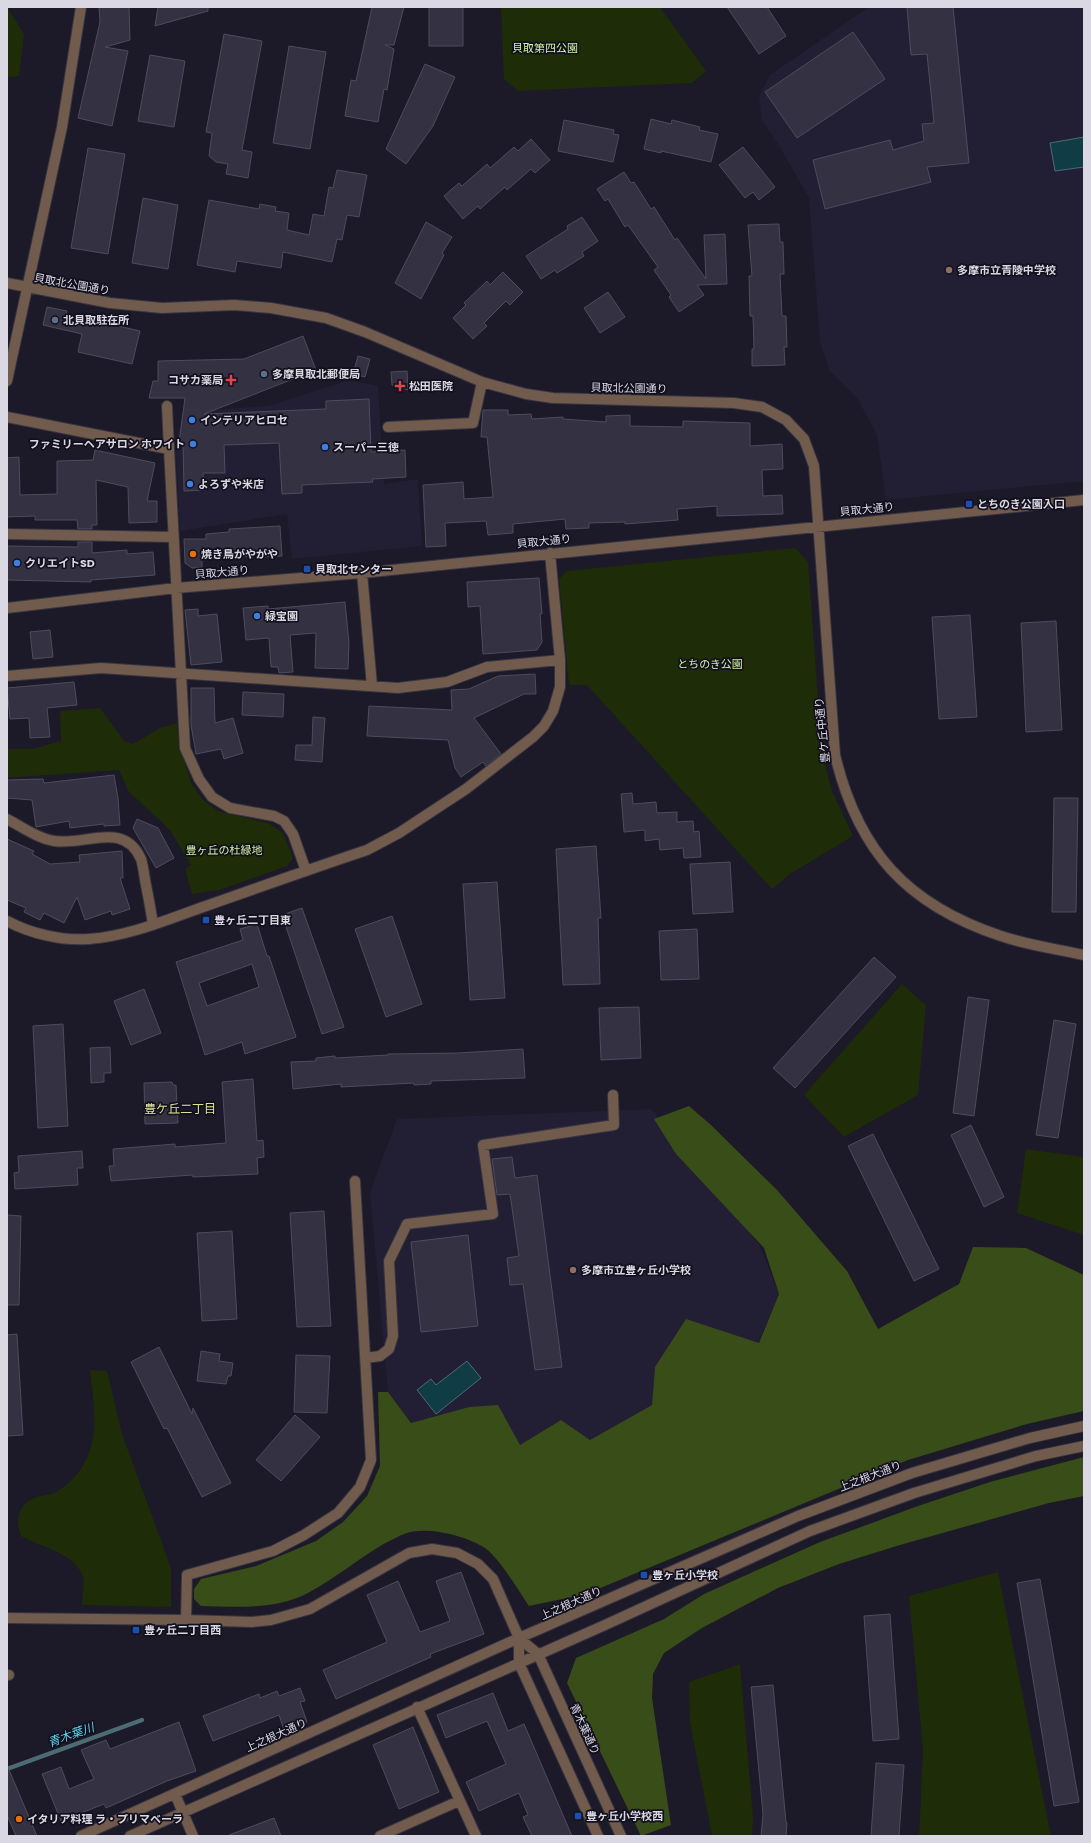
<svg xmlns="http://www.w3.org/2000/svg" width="1091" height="1843" viewBox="0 0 1091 1843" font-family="Poppins,'Noto Sans JP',sans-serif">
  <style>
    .built { fill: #221f34 }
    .green { fill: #1f2c08 }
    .forest { fill: #384d17 }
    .water { fill: #103c46; stroke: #4d6b75 }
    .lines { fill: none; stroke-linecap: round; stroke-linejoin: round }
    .stream { stroke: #4d6b75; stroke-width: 4.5 }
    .building { fill: #343242; stroke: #4d4b5d; fill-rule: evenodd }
    .minor-casing { stroke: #373442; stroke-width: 12 }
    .minor { stroke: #715b4c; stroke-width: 10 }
    .education-dot { fill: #8d6e63; stroke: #13101e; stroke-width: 1.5 }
    .service-dot { fill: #5c6f8a; stroke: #13101e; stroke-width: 1.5 }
    .health-dot { fill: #e0444e; stroke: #13101e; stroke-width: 1.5 }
    .shop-dot { fill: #3f7fe0; stroke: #13101e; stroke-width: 1.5 }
    .transit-dot { fill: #1a4fb4; stroke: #13101e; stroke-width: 1.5 }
    .food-dot { fill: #e8710a; stroke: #13101e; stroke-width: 1.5 }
    .labels { text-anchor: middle; stroke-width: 3.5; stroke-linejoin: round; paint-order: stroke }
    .park-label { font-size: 11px; fill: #cdf19e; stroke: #13101e }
    .poi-label { font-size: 11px; font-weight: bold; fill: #dad9e3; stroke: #13101e; text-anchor: start }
    .street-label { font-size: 11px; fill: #dad9e3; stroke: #13101e }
    .neighbourhood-label { font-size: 12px; fill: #dde395; stroke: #13101e }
    .water-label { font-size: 12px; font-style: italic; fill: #5ed5f0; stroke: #13101e }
  </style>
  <rect width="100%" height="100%" fill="#1c1928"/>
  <path class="built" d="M869,7H1084V481L886,500L877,435L857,398L829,370L820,342L809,198L780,147L762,120L759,96L770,75Z
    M349,380L378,386L384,484L418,479L422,546L292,559L287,514L180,531L176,449L182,412L268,406Z
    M651,1109L760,1246L779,1294L758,1344L655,1367L652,1405L590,1440L561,1420L520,1445L469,1407L411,1423L388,1392L370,1192L397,1119Z"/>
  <path class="green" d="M7,7L24,34L19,76L7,77Z
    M501,7H660L706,71L692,83L518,91L504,79Z
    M795,548L808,562L822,754L832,791L853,836L790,874L772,889L587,685H569L559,579L567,571Z
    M100,708L124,741L133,744L160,728L177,723L179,743L191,783L202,799L218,811L270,824L283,833L293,858L287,866L219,890L192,894L185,869L191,865L170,830L129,792L119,770L19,777H7V749H33L61,741L60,711Z
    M902,984L926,1005L918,1095L844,1137L804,1095Z
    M1026,1149L1084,1157V1235L1017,1213Z
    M90,1370L107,1371L122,1434L171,1568V1607L82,1605C82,1597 85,1585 83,1577C76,1553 40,1547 21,1536C14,1517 19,1502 40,1496C44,1495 48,1495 52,1494C66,1488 80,1473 86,1460C100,1432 93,1400 90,1370Z
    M998,1572L1051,1836H919L923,1750L909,1596Z
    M740,1664L753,1817L752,1836H712L690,1723L689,1682Z"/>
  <path class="forest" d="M689,1106L711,1125L777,1190L847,1271L878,1329L959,1284L973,1247L1026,1248L1084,1275V1411L1027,1424L908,1460L586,1594L529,1606C519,1591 499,1558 485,1548C467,1536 428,1526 407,1533C398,1536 390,1541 382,1545C357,1560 334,1579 308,1593C276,1610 236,1607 201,1606L194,1599V1589L201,1579L256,1566L316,1541L343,1522L367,1496L380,1466L378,1392H388L411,1423L469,1407L498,1405L520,1445L561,1420L590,1440L652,1405L655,1367L686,1319L759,1343L779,1294L764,1248L676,1154L654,1119Z
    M1084,1457V1496L1049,1503L900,1545L839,1564L778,1588L702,1628L664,1653L653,1674L652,1698L671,1825L641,1836L567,1683L576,1658L664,1619L704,1594L820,1542L918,1506L990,1482Z"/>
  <path class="water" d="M1084,137V167L1055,171L1050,143Z
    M467,1361L481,1378L436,1414L417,1390L431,1379L436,1385Z"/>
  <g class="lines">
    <path class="stream" d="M7,1769L142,1720"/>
  </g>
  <path class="building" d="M99,7H129L130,40L105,47L128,51L112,126L78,118L100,22Z
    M158,7H208V11L155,26Z
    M372,7H404L394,45H385L394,49L387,90L384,89L378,122L345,116L351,80L356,81Z
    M429,7H463V46H429Z
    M727,7H767L786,36L759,54Z
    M907,7H953L969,163L927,167L931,182L825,209L813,160L890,140L893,150L924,141L922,124L934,123L927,54L911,55Z
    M853,32L885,79L797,138L765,92Z
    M224,34L262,41L242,150L252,152L248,178L226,174L228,164L216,162L209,156L212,133L206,132Z
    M289,46L326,52L310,149L273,143Z
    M150,55L185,61L174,127L138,121Z
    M425,64L455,77L433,126L406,164L386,149Z
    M651,119L671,124L672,120L700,127L699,130L718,134L711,162L661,151V153L644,149Z
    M564,120L614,130L613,134L619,135L613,162L558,151Z
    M531,139L550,160L535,173L531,169L507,190L505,187L480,209L478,206L463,219L444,196L459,183L462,186L487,164L490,168L514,147L518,151Z
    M743,147L775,187L759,200L753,192L745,198L719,165Z
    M88,148L125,154L108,254L71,248Z
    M337,170L367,175L359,217L347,215L342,240L337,239L332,262L283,252L281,268L237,261L235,272L197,265L209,200L259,209L260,204L276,207L275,211L289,213L287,230L309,235L313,214L324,216L329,187L333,188Z
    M624,172L631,183L634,182L651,209L654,207L675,240L677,238L706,279L704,235L725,234L727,284L697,285L704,295L679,312L669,297L671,295L654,270L658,267L628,225L625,227L608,199L605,201L597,189Z
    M143,198L178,205L168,269L132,263Z
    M582,217L598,241L582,252L584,256L557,273L555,270L541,279L526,256L568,229L567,226Z
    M426,222L452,237L442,253L444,255L421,299L395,283Z
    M779,224L780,242H783L784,274H780L782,316H786L787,347H784L785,365L752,366V349H754L753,316H750L749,276H752L748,225Z
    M503,272L523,292L510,305L506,301L484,323L487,326L473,339L453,318L466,305L464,303L487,281L490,285Z
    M608,292L625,317L600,333L584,308Z
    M47,307L67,311L66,314L140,331L132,364L78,352L82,334L43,325Z
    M303,336L316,370L204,414L326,409V401L369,399L371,452L405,450L406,477L372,479L373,482L302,485V493L282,494L279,443L224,445L225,473H203L204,490L184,491L183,443H179L185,398H149L153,381H158V361L244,359Z
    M358,356L370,359L365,377L353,374Z
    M407,371L408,390L392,385L391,372Z
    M483,410H508V415L531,414L532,419L563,417V419L606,422V416L630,415V426L683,427V421L750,423V446L782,444L783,469L762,470L763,496L782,495L783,514L717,516V506L677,509L678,520L625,524V522L589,523V528L566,529L565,519L513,524V533L488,535L486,521L445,523L446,546L426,547L423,485L463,482L464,499L493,497L487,437H481Z
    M95,450L155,463L147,501H157V522L129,523L128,487L96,480L97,525H92V529H78L77,520H35V516L7,517V458L19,457L20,495L57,494V461L93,460Z
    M280,526L282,556L262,557V555L202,560V568H192L185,563L184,539H206V534L229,532V529Z
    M78,542H92V553L127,550V554L153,552L155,575L91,580V582L7,580V546L78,547Z
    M539,578L542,614H540L542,642L537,650L483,654L480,606L468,607L467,582Z
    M345,602L349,643L348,669L315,668L316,633L290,635L293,672L279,673L278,667H271L269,638L246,640L243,608L268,606V609Z
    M198,609V616L217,614L222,662L191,665L185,610Z
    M970,615L977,717L939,719L932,617Z
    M1056,621L1062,730L1026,732L1021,623Z
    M50,630L53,657L33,659L30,632Z
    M535,674L536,694H524L474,718L501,754L486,766L483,762L461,777L455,768L448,740L367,736L369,706L452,710L451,690L469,689L498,676Z
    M74,682L77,705L47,708L50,737L30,738L29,718L10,719L7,688Z
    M191,688H214L215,723L233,718L243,753L224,759L221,749L196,754L191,725Z
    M243,692L284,694L283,717L242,715Z
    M313,717L325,718L322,762L295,760L296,745H312Z
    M114,775L118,798L120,825L104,826V824L70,828L69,821L36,827L32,800L7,798V780L43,779L44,783Z
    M632,793L633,804L656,802L657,813L677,812V822L693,821L694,832L699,831L701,857L684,858L683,848L660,850L659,839L645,841V830L624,832L621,794Z
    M1054,798H1078L1076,912H1052Z
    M137,819L158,828L174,858L156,868L133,828Z
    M7,839L34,851L32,854L50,864L80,862L79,855L122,851L123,878H120L130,909L112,915L111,911L85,920L77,897L64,923L44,913L40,920L24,912L26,908L7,900Z
    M596,846L601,918H598L600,984L563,985L556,849Z
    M730,862L733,912L693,914L690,864Z
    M497,882L505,998L470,1000L463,884Z
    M302,908L344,1027L322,1034L282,915Z
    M392,916L422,1004L386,1017L355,929Z
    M257,924L267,956H269L296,1037L245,1054L242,1042L205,1055L176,962L243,940L240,929ZM252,964L259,987L207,1006L199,983Z
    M697,929L699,979L661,980L659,931Z
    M874,957L896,977L795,1088L773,1068Z
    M144,989L161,1033L131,1045L114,1001Z
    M968,997L989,1000L974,1116L953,1113Z
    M639,1007L641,1058L601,1060L599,1008Z
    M1054,1020L1076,1024L1058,1138L1036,1135Z
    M63,1024L68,1126L38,1128L33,1026Z
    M110,1047L111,1073H104V1082L91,1083L90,1048Z
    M523,1049L525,1078L431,1081V1084L414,1085V1083L341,1087V1084L293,1089L291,1062L316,1061V1058L335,1056V1058L388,1055V1054L458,1053Z
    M253,1079L257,1141L263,1140L264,1157L257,1158L258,1174L193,1177L192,1175L111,1181L109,1166H114L113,1149L175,1144V1147L226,1143L222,1082Z
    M172,1082L173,1085H176L178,1123L145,1124L144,1083Z
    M971,1125L1004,1197L984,1207L951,1135Z
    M873,1134L939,1269L914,1281L848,1146Z
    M82,1151L83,1168H77L78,1185L15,1189L14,1173L19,1172L18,1156Z
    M512,1157L515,1178L537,1175L562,1367L535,1370L523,1284L510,1285L507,1258L519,1256L510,1194L497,1195L492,1159Z
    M324,1211L331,1326L297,1327L290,1213Z
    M7,1215L21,1216L19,1305H7Z
    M232,1231L237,1319L202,1321L197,1233Z
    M468,1235L478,1326L421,1332L411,1242Z
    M17,1334L23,1435L7,1436V1335Z
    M159,1347L192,1414L193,1408L231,1483L202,1497L167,1428L164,1429L131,1362Z
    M201,1351L220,1354L219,1361L233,1363L231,1376H228L226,1384L197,1381Z
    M296,1355L330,1356L327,1413L294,1412Z
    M295,1415L320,1437L281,1481L256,1460Z
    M461,1572L484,1634L430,1654L431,1657L336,1699L323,1670L387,1642L367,1595L398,1581L420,1632L450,1621L436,1581Z
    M1040,1579L1079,1802L1054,1806L1017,1583Z
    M890,1614L899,1739L873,1741L864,1616Z
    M773,1685L786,1822L787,1823L786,1836H761L763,1814L751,1687Z
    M300,1688L305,1701L300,1702L307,1722L284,1730L279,1715L213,1741L203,1716L259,1694L260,1698L277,1691L279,1696Z
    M493,1693L508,1731L524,1724L572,1836H532L523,1817L528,1815L519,1793L479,1811L466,1782L506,1764L487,1721L446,1738L437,1715Z
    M179,1722L196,1771L167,1781L106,1808L104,1804L61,1821L42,1774L61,1767L69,1789L94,1779L81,1750L106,1740L110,1749Z
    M413,1727L439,1792L399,1809L373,1745Z
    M876,1763L904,1765L899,1836H871Z
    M7,1765L37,1836H16L7,1815Z
    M274,1818L281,1836H230L229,1835Z"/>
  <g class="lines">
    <defs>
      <path id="minor" d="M7,283L110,303L162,308L234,305L271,308L326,318L365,332L482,382L526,394L553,398L734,403L762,407L786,420L804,439L814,466L835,755C858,851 907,905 1001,936C1027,945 1057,949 1084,955
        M7,381L62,127L81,7
        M167,406L169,449
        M7,417L169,449L185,748L199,779L212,797L230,808L274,816L284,821L293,834L306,871
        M388,427L473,423L482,382
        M7,534L173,537
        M362,573L372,686
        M7,608L176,588L362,573L1084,500
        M7,676L101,668L398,688L447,682L487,667L560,660
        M7,819C22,827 37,838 54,841C85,846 124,820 141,859C143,865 144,873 145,880C148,895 151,910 153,925
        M7,921C31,934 63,941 89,939C130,936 168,919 206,906C260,887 313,868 367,850L399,833L466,789L533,737L544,726L553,711L560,687V660L550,553
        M366,1358L380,1356L389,1349L393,1336L389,1261L407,1224L493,1214L483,1145L614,1125L613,1095
        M7,1618L186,1620L252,1622L271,1620L310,1609L409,1553L432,1549L457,1553L478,1564L493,1579L519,1638V1663L598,1836
        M186,1620L187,1575L273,1551L304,1535L338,1513L360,1487L371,1460L355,1181
        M519,1638L538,1654L621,1836
        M7,1675H9
        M417,1707L476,1836
        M175,1794L193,1836
        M81,1836L519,1638L798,1516L912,1473L1030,1438L1084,1426
        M130,1836L605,1625L810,1531L914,1493L1036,1456L1084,1446
        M380,1836L459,1801"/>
    </defs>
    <use href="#minor" class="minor-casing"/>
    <use href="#minor" class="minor"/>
  </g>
  <g class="education-dot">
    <circle cx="949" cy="270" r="4"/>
    <circle cx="573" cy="1270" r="4"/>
  </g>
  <g class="service-dot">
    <circle cx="55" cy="320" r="4"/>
    <circle cx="264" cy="374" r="4"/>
  </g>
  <g class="health-dot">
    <path d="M229 374h4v4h4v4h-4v4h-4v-4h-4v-4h4z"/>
    <path d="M398 380h4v4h4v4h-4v4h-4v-4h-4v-4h4z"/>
  </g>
  <g class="shop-dot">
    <circle cx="192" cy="420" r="4"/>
    <circle cx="193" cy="444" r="4"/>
    <circle cx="325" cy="447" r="4"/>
    <circle cx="190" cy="484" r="4"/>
    <circle cx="17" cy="563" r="4"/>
    <circle cx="257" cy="616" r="4"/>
  </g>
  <g class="transit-dot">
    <rect x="965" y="500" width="8" height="8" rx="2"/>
    <rect x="303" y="565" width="8" height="8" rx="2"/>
    <rect x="202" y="916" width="8" height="8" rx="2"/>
    <rect x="640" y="1571" width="8" height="8" rx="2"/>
    <rect x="132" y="1626" width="8" height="8" rx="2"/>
    <rect x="574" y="1812" width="8" height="8" rx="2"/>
  </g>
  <g class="food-dot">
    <circle cx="193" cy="554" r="4"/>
    <circle cx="19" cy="1819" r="4"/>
  </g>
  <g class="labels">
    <g class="park-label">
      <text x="545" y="52">貝取第四公園</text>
      <text x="710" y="668">とちのき公園</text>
      <text x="224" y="854">豊ヶ丘の杜緑地</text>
    </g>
    <g class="poi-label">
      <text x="957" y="274">多摩市立青陵中学校</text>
      <text x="63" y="324">北貝取駐在所</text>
      <text x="272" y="378">多摩貝取北郵便局</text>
      <text x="223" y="384" text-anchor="end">コサカ薬局</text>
      <text x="409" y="390">松田医院</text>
      <text x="200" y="424">インテリアヒロセ</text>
      <text x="185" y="448" text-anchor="end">ファミリーヘアサロン ホワイト</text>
      <text x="333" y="451">スーパー三徳</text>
      <text x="198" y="488">よろずや米店</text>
      <text x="977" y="508">とちのき公園入口</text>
      <text x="201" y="558">焼き鳥がやがや</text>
      <text x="25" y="567">クリエイトSD</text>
      <text x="315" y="573">貝取北センター</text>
      <text x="265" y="620">緑宝園</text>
      <text x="214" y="924">豊ヶ丘二丁目東</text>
      <text x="581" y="1274">多摩市立豊ヶ丘小学校</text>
      <text x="652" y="1579">豊ヶ丘小学校</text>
      <text x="144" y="1634">豊ヶ丘二丁目西</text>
      <text x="586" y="1820">豊ヶ丘小学校西</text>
      <text x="27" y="1823">イタリア料理 ラ・プリマベーラ</text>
    </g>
    <g class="street-label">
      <text transform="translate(72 284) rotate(10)" y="4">貝取北公園通り</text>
      <text transform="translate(629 388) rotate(1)" y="4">貝取北公園通り</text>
      <text transform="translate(867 509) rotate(-6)" y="4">貝取大通り</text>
      <text transform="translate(544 541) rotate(-6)" y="4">貝取大通り</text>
      <text transform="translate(222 572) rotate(-5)" y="4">貝取大通り</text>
      <text transform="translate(822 730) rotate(-96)" y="4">豊ケ丘中通り</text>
      <text transform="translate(870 1476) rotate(-21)" y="4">上之根大通り</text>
      <text transform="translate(571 1603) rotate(-24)" y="4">上之根大通り</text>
      <text transform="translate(585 1729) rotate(65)" y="4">青木葉通り</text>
      <text transform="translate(276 1735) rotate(-24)" y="4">上之根大通り</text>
    </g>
    <g class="neighbourhood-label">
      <text x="180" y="1113">豊ケ丘二丁目</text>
    </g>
    <g class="water-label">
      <text transform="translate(71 1735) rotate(-20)" y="4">青木葉川</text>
    </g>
  </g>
  <rect width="1091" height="1843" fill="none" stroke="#dad9e3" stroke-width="16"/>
</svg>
